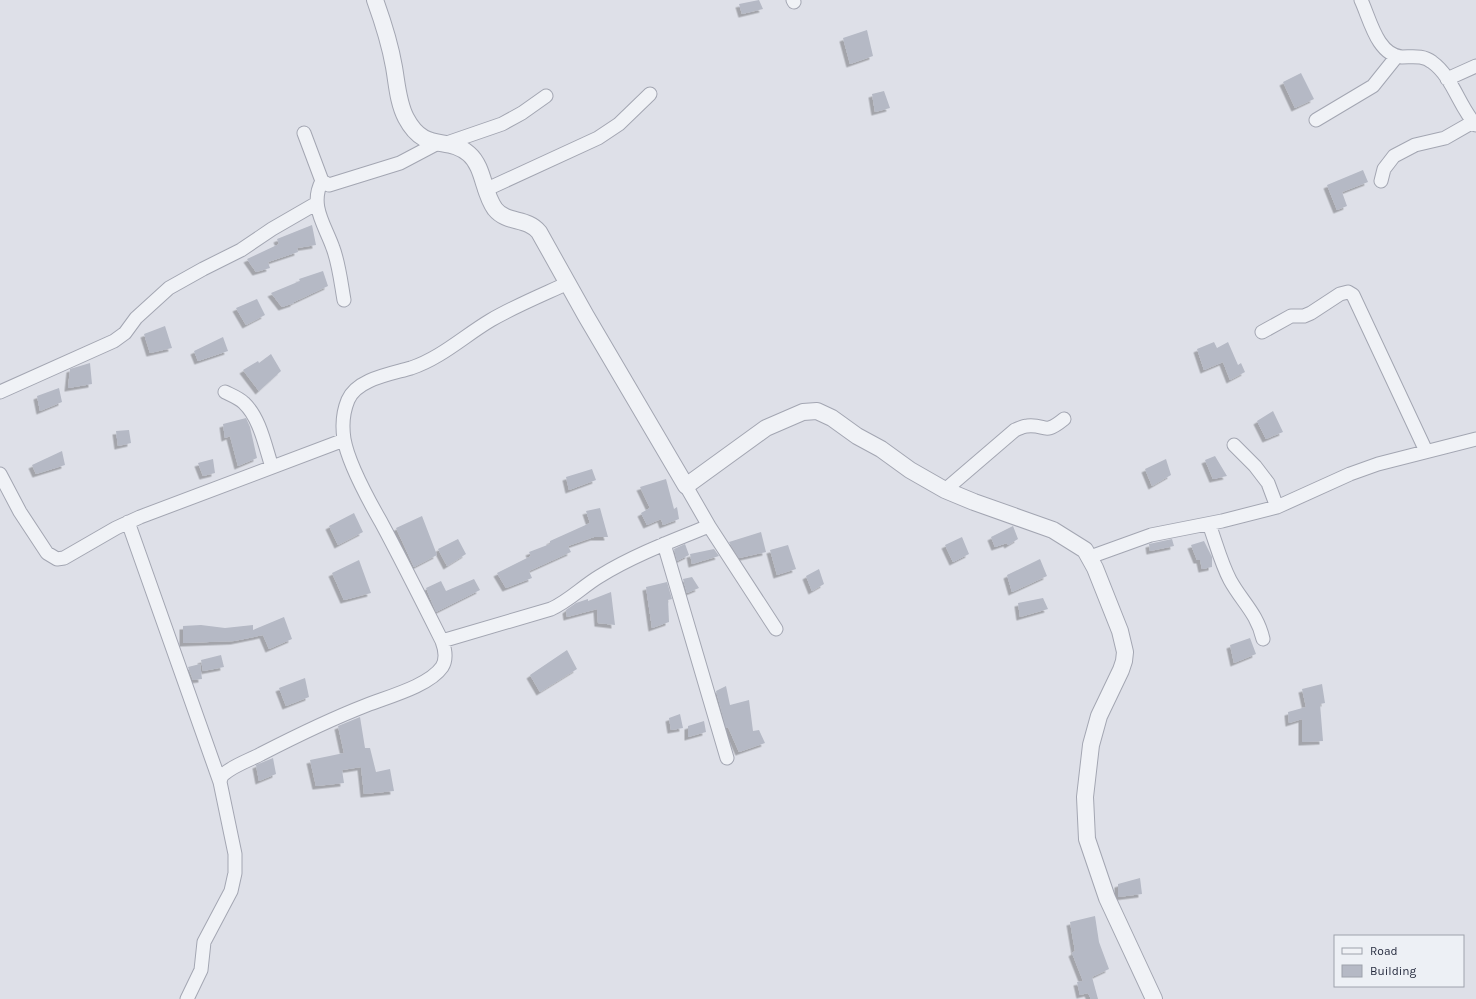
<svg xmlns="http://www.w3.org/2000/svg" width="1476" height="999" viewBox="0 0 1476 999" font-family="Karla,sans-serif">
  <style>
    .building { fill: #b5b9c5; filter: url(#shadow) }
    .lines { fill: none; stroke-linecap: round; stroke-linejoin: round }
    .minor-casing { stroke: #a3a6b2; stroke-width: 15 }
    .tertiary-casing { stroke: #a3a6b2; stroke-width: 18 }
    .minor { stroke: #f0f2f6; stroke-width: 13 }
    .tertiary { stroke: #f0f2f6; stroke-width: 16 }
  </style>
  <defs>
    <filter id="shadow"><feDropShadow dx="-3.5" dy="3.5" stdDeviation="0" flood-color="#0004"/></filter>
  </defs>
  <rect width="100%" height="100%" fill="#dee0e8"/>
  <path class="building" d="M759,0L763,9L742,14L739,4Z
    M867,30L873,56L850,64L843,38Z
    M1301,73L1314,99L1295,108L1283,82Z
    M884,91L890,108L875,112L872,94Z
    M1363,170L1368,182L1342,192L1347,206L1337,210L1327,185Z
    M312,225L316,245L297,248L298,252L268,262L270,268L256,272L247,259L279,244L277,239Z
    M323,271L328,286L294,302V303L282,307L271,293L300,281L299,279Z
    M257,299L265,315L246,325L236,308Z
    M165,326L172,348L150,353L144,334Z
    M223,337L228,351L198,361L194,351Z
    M1214,342L1217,348L1228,342L1238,365L1241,363L1245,372L1230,380L1223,362L1204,370L1197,349Z
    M271,354L281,371L259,391L243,370L258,361L259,363Z
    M90,363L92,384L68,388L70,369Z
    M59,388L62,402L40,411L37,396Z
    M1273,411L1283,432L1266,439L1257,421Z
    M246,418L250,427L257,458L238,466L230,436L225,438L223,424Z
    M129,430L131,443L118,446L116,431Z
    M62,451L65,465L36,474L32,465Z
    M1215,456L1227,476L1213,479L1205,460Z
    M213,459L215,473L203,476L198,463Z
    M1166,459L1171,475L1152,486L1145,469Z
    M592,469L596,480L569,490L566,477Z
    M666,479L674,509L677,507L679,519L663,525L661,519L647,525L641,513L650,508L640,487Z
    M600,508L608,537H594L568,546L571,552L529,571L532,578L506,588L497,573L531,556L529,552L550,544V541L590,523L586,511Z
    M354,513L363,532L338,545L329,526Z
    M422,516L437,555L414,567L396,528Z
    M1013,526L1018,539L1008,545L1007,543L995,547L991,537Z
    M761,532L766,552L739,558L729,542Z
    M962,537L969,554L953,562L945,545Z
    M458,539L466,554L447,566L438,549Z
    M1172,539L1174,546L1150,551L1149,544Z
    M1204,541L1212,557V567L1202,569L1200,560H1197L1191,545Z
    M685,544L689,555L677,561L674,549Z
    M788,545L796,569L777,575L770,550Z
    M714,549L719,556L692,564L690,554Z
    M1040,559L1047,576L1012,592L1007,575Z
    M359,560L371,593L344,600L332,573Z
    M819,569L824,584L812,591L806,576Z
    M692,577L699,588L687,593L683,579Z
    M474,579L480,590L436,612L426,588L441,581L446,591Z
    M667,582L672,599L668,600L669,622L652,628L646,587Z
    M611,592L615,625L598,623L597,609L567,617L566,610L576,603L588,599V601Z
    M1043,598L1048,609L1020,617L1018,603Z
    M284,617L292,639L269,649L263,635L234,641L183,643V626L201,625L225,628L253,625V630Z
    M1250,638L1256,654L1234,663L1230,645Z
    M567,650L577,669L540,692L530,675Z
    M221,655L224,667L203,671L201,660Z
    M200,664L202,679L193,680L188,667Z
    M305,678L309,697L286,706L279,688Z
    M1322,684L1325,703L1320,704L1323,741L1302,742V719L1289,723L1288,712L1306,707L1302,689Z
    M726,686L730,705L749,700L753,731L759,730L765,743L739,752L728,727L726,728L716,691Z
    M680,714L683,728L671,730L669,718Z
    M360,717L365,748H370L376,772L390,769L394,791L364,794L361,767L342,770L344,783L316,786L310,760L344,753L338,726Z
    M704,721L706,732L688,737V726Z
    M273,758L276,774L259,781L256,765Z
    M1140,878L1142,894L1118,897V884Z
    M1095,916L1099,942L1109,969L1092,977L1098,999H1091L1088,993L1080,995L1077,982L1083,981L1072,953L1075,951L1070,922Z"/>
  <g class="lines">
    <defs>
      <path id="minor" d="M793,0L794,2
        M1361,0C1370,19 1377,55 1402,57C1413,57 1423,55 1432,62C1453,77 1459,107 1476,125
        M1447,79L1476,66
        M1316,120L1373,86L1397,56
        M304,133L322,181L329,185L400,163L436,144
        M444,144L502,124L522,113L546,96
        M322,181C309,205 325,225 333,248C339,264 341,283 344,300
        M1381,181L1384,169L1394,156L1415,145L1445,138L1473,122
        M485,190L598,138L619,124L650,94
        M1262,332L1291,316H1304L1311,313L1340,294L1348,292L1353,295L1426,451
        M0,392L114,341L125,333L136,318L169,288L203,269L241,250L272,229L317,203
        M225,392C231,395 239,398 244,403C260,418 265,446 272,467
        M1234,445L1255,466L1268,483L1277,507
        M0,474L20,512L47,553L57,559L64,558L116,528L140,517L344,440
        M945,490L1015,430C1018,429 1023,426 1027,426C1047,424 1043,436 1064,419
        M128,522L220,782
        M1209,524C1216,543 1221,563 1230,580C1242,602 1257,613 1263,639
        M709,526L776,629
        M664,544L727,758
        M1090,557L1151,535L1222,521L1277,507L1350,474L1378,464L1476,439
        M442,641L551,609C569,601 583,586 600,576C634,555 672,541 709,526L686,486
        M187,999L201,970L204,942L231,891L235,873V854L220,782C221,778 221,776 224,774C234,765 250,760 261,754C296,736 331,719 367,705C387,697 429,686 442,667C447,659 445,649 442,641C422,601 402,561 381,522C369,501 348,462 344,439C342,426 343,412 348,400C357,379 391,374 411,368C441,358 464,336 491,320C515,306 542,295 568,283"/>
      <path id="tertiary" d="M375,0C383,22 390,44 394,67C397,84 398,103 406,118C425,154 447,135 469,154C484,167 483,193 495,209C507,224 527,217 539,232L586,316L686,486L766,428L803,412L817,411L832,418L857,436L881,449L910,470L945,490L974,502L1053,530L1085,550L1095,568L1120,631L1125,652L1124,661L1121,670L1099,716L1091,745L1085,797L1087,839L1107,898L1154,999"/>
    </defs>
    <use href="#minor" class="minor-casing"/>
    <use href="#tertiary" class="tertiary-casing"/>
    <use href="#minor" class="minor"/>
    <use href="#tertiary" class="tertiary"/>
  </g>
  <rect x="1334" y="935" width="130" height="52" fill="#edf0f5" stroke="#9ea2ac"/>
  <rect x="1342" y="948" width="20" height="6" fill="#f0f2f6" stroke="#9ea2ac"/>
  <text x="1370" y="955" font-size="12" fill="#272c3f">Road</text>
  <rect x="1342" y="965" width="20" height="12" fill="#b5b9c5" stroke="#9ea2ac"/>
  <text x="1370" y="975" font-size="12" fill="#272c3f">Building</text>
</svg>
